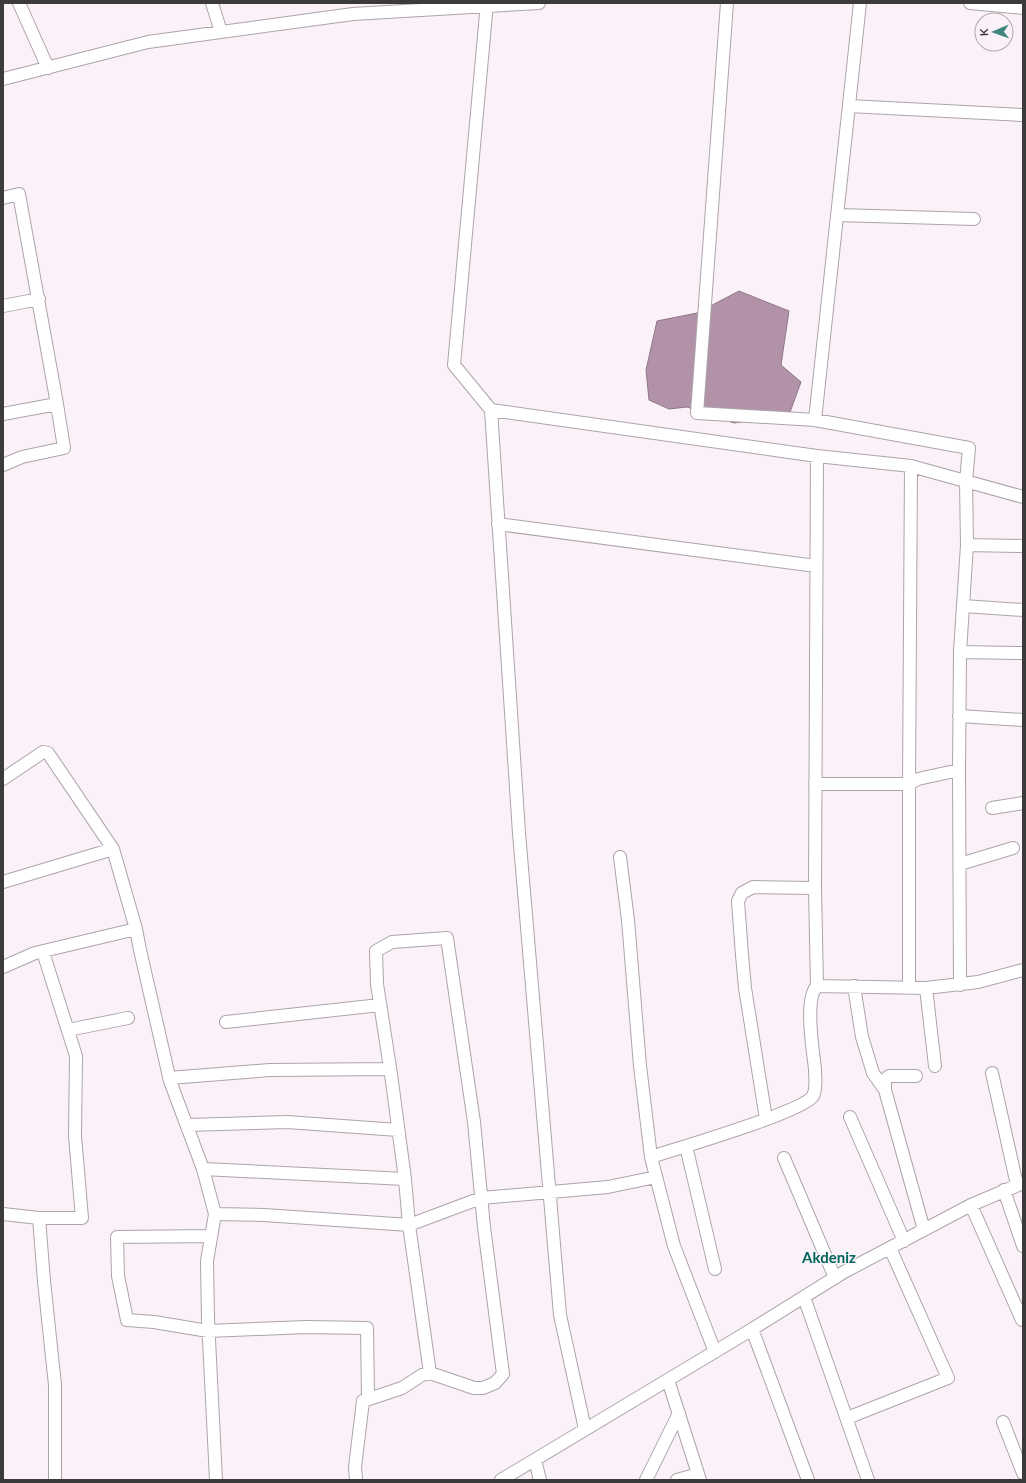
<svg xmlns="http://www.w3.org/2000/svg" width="1026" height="1483" viewBox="0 0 1026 1483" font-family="Lato,sans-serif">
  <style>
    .water { fill: #b192a9; stroke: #8e7888 }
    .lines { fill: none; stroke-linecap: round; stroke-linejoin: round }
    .minor-casing { stroke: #ada4aa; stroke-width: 14 }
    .minor { stroke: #fff; stroke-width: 12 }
    .labels { text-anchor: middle; stroke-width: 3; stroke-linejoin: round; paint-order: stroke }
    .district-label { font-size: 15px; font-weight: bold; fill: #00655d; stroke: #fbf2f9 }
  </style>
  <rect width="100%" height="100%" fill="#fbf2f9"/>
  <path class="water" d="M739,291L789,311L781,365L801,382L789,415L734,423L687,407L669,409L649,400L646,370L657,321L697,313Z"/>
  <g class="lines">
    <defs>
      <path id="minor" d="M19,3L48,68
        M212,3L221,32
        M487,3L454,365L491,410L519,833L560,1315L585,1429
        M727,3L697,413L815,420
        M860,3L815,420L969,448L966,481L967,545L960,652L959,770L960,985
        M970,3L1023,8
        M3,79L148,42L353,14L539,3
        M849,106L1023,115
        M3,198L19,194L57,404L3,414
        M838,215L974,219
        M3,306L39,299
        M491,410L817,456L911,466L1023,497
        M817,456L815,888L817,986
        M3,465L22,457L64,448L57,404
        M498,524L816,566
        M967,545L1023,546
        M963,606L1023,610
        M960,652L1023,653
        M959,716L1023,720
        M3,779L43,752L48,753L113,849L136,929L140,950L170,1081L203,1169L215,1214L207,1261L208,1319L216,1480
        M815,784H909L911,466
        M992,808L1023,803
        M620,857L628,920L640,1066L651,1157L674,1246L715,1352
        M960,864L1013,848
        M3,882L113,849
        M3,967L35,953L136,929
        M854,986L862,1037L873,1073L885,1090
        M909,988V784L918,779L959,770
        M926,988L935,1066
        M226,1022L380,1005
        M68,1030L128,1018
        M992,1073L1017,1185
        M916,1076H889L885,1080V1090L924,1230
        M169,1078L270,1070L390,1069
        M850,1117L904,1241
        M766,1119L745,988L742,955L738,901L742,893L753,887L815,888
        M187,1125L287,1122L398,1130
        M686,1146L715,1269
        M651,1157C675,1149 803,1112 813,1096C817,1088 815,1078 815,1069C813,1051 804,999 817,986L926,988L978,982L1023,970
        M784,1158L835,1278
        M203,1169L405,1179
        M1004,1190L1023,1246
        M971,1205L1022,1320
        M3,1214L39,1218L44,1281L55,1385V1480
        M215,1214L264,1215L409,1225L481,1198L608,1187L656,1177
        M39,1218H82L75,1136L76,1056L43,952
        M211,1236L117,1237L118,1276L127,1320L154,1322L208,1331L306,1327L367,1328L368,1399
        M804,1297L868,1480
        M752,1329L808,1480
        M668,1380L700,1480
        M847,1418L948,1378L890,1248
        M1003,1422L1023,1473
        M535,1460L540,1480
        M356,1480L355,1467L363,1401L402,1388L422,1375L430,1373L474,1388H483L495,1383L503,1374L484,1227L474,1122L447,938L392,942L376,951L377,984L391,1074L405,1179L409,1225L430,1373
        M501,1480L741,1336L844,1272L971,1205L1023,1183
        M646,1480L679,1413
        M677,1480L698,1474"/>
    </defs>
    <use href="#minor" class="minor-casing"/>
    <use href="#minor" class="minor"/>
  </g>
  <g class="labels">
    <g class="district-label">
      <text x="829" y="1263">Akdeniz</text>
    </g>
  </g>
  <rect width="1026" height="1483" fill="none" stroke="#3d3a3c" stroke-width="8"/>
  <g transform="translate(994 32) rotate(268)"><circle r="19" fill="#fbf2f9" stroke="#afa8ad"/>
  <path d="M0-3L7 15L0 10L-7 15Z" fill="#40867e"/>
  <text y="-6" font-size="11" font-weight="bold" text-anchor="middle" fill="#3d3a3c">K</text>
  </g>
</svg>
